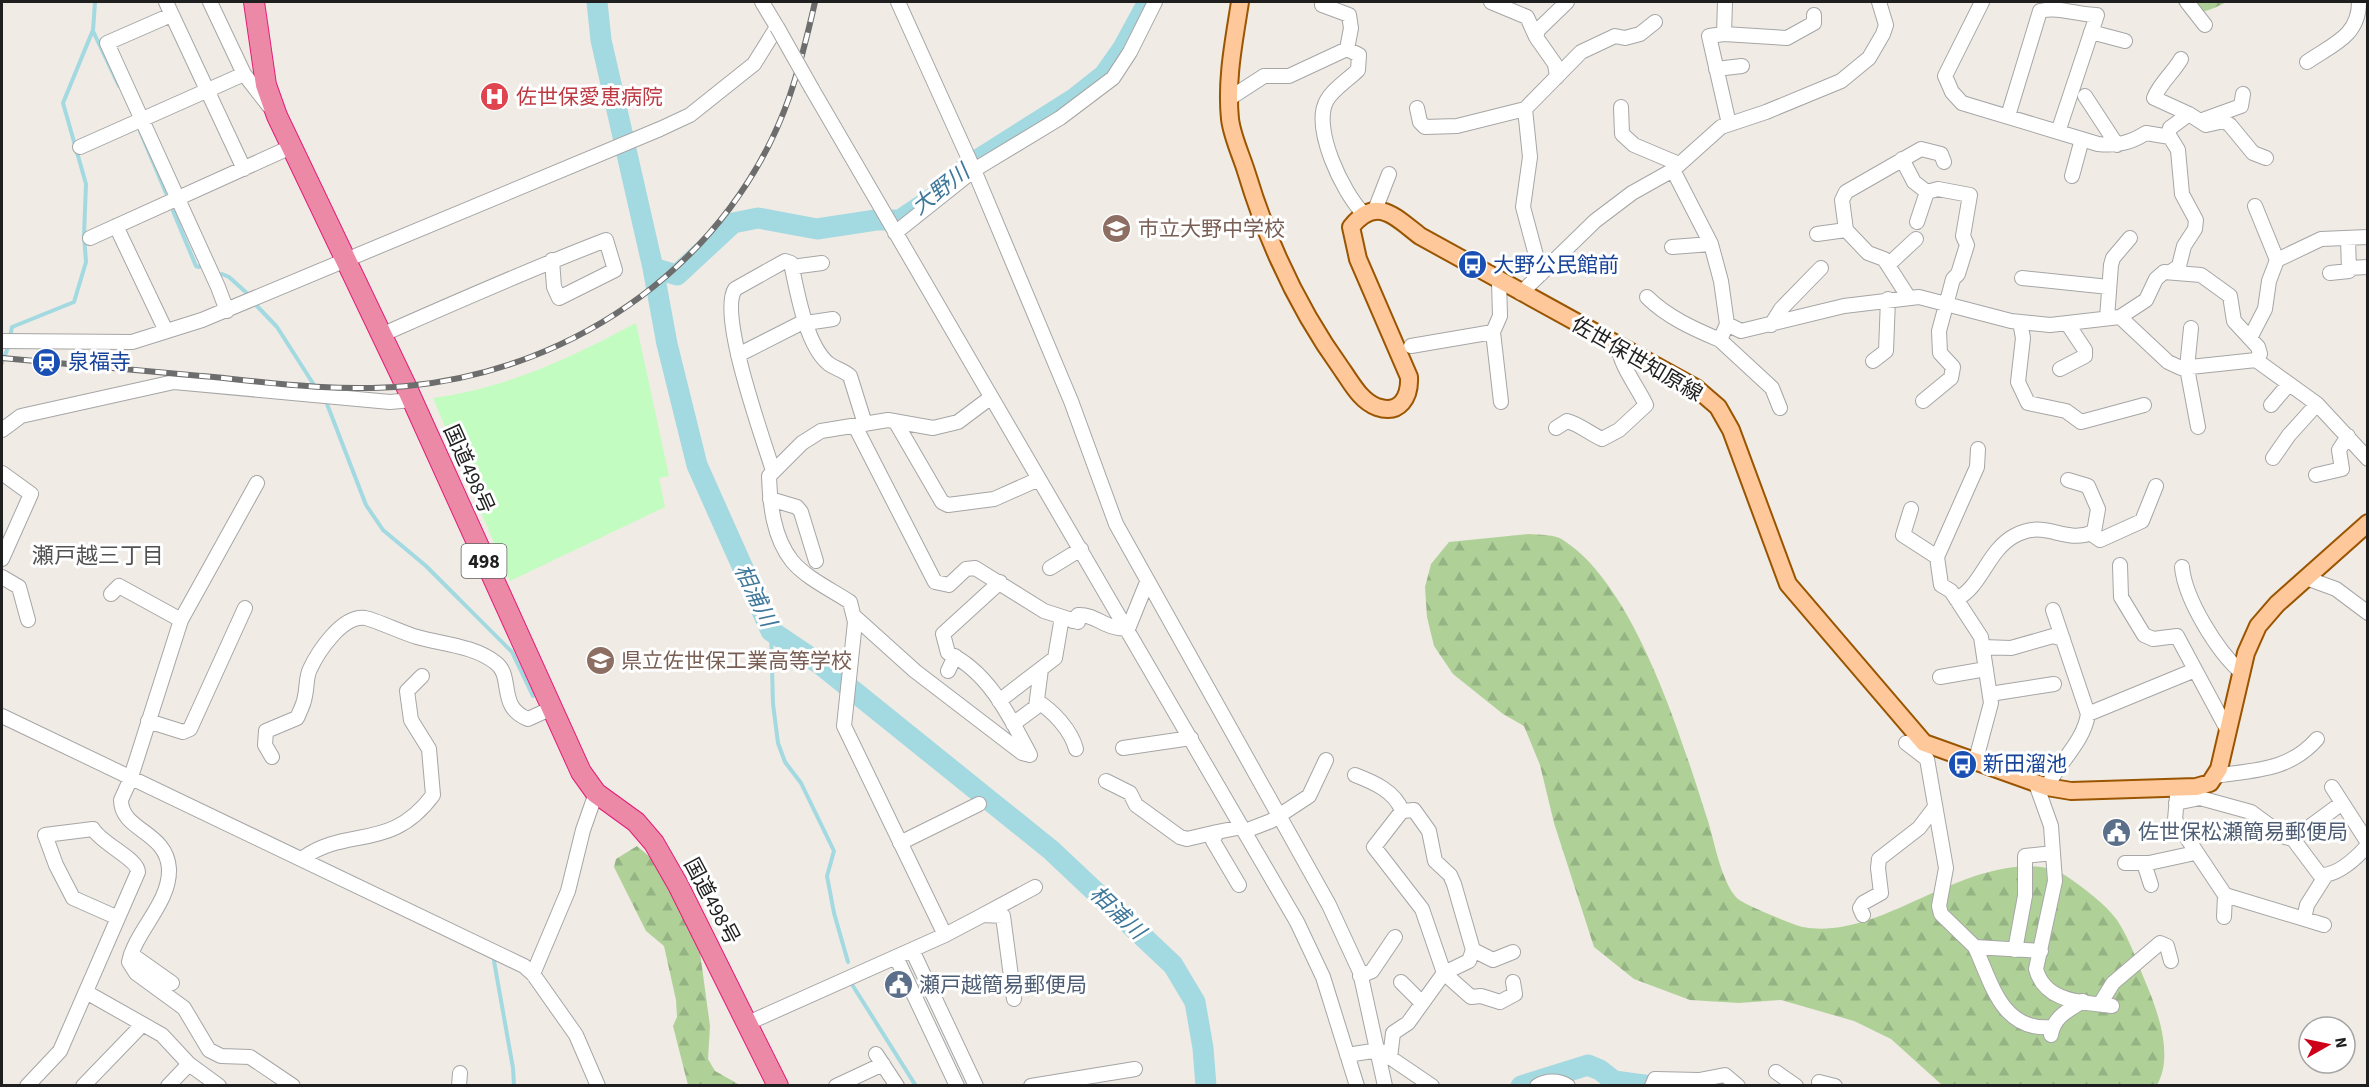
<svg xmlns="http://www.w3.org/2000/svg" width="2369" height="1087" viewBox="0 0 2369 1087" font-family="'Source Sans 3','Noto Sans JP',sans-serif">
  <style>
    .forest { fill: url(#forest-firs) }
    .park { fill: #c3fcc0 }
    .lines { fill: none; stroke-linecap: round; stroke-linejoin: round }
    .stream { stroke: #a3d9e0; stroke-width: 4 }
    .river { stroke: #a3d9e0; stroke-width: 21 }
    .minor-casing { stroke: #a6a6a6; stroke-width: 16 }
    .major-casing { stroke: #9a5500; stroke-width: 20 }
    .highway-casing { stroke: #e21d78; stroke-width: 22 }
    .minor { stroke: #fff; stroke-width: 14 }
    .major { stroke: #ffc89b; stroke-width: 16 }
    .highway { stroke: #eb89a7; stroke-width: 20 }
    .rail-casing { stroke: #6d6d6d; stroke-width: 6 }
    .rail { stroke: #fff; stroke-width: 4; stroke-dasharray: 11; stroke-linecap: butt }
    .minor-bridge-casing { stroke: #a6a6a6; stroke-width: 16; stroke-linecap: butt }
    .minor-bridge { stroke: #fff; stroke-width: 14 }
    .labels { text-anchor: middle; stroke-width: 6; stroke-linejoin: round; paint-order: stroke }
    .shield { fill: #fff; stroke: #626262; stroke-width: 1.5 }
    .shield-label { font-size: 20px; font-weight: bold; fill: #1f1f1f }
    .health-label { font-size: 21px; fill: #be3a42; stroke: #fff; text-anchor: start }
    .education-label { font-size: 21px; fill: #785e54; stroke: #fff; text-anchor: start }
    .transit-label { font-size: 21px; fill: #164399; stroke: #fff; text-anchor: start }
    .street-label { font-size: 21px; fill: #1f1f1f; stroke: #fff }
    .service-label { font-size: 21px; fill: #4e5e75; stroke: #fff; text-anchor: start }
    .water-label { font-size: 22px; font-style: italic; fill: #3f789b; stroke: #fff }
    .neighbourhood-label { font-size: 22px; fill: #525252; stroke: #fff }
  </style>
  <defs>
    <pattern id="forest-firs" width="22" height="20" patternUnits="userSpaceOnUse" patternTransform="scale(1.5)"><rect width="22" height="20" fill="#afd198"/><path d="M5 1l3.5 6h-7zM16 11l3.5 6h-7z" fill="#96b383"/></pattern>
  </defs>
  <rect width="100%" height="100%" fill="#f0ebe5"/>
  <path class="forest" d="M2177,2H2226C2210,11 2190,19 2177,2Z
    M1528,534C1539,535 1555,534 1563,540C1636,586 1682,741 1708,821C1714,840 1723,891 1741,901C1749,906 1795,926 1803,927C1838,934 1877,918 1908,904C1949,886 2001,859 2047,868C2061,870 2076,883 2087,891C2097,899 2110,910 2117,920C2129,938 2137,961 2145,981C2158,1011 2174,1056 2157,1085H1942L1891,1039L1854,1021L1781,1000L1739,1003L1690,1000L1634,979L1594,947L1554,823L1540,765L1524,726L1503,714L1453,674L1434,646L1427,617L1425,587L1431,564L1449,542Z
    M637,846L650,857L698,938L710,1026L708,1059L715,1071L740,1085H688L673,1026L677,1017L676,1000L664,946L646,931L614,867L616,859Z"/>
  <path class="park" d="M636,323L669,476L659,478L665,507L510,581L433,398C510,387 568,359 636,323Z"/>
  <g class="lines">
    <path class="stream" d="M93,31L119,86
      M140,131L166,193
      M173,211L196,266L199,267
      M222,274L229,277L249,295
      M257,306L277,327L314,385
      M10,337L12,327L74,302L86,262L84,235L86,184L63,103L93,30L95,2
      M2,363L9,345
      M327,404L366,505L383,530L426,566L512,652L533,696
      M771,631L773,704L778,743L785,762L801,783L834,851L827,876L834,913L848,962
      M494,961L513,1068L514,1086
      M853,986L916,1086"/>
    <path class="river" d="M597,2L601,40L653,268L667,344L697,465L771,631L820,664L1051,850L1173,965L1195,1002L1203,1048L1206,1086
      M653,268L677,275L733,223L758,218L817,229L876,220H900L946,189L966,167L1075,98L1104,75L1123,48L1148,2
      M1521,1086L1588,1065L1600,1070L1614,1081L1651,1086
      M1708,1086L1719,1082L1724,1086"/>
    <defs>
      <path id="minor" d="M166,2L244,169
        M210,2L244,74L269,106
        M898,2L974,170L1071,401L1116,524L1329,905L1360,972L1385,1086
        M1491,2L1527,17L1536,37
        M1982,2L1945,76L1952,92L1962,103L2098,144C2117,146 2130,143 2146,133L2170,137L2178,150L2182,194L2196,220L2195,229L2184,246L2179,266L2172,271
        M2187,2L2205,25
        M1322,5L1349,15L1351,28L1347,49
        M171,15L107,43L218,287L227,311
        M2091,32L2125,41
        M1724,34L1725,2
        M2307,62C2333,44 2359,36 2359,2
        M1716,69L1742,66
        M1557,77L1555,64L1536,37L1538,30L1567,2
        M812,89L1297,922L1323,977L1357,1086
        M2085,96L2117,145
        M1230,98L1264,76H1289L1347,49L1359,55L1358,70C1349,79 1333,89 1327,100C1311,127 1343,193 1363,213
        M1621,107L1622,134L1634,145L1679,164
        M1417,108L1420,122L1425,127L1457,126L1525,109L1581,52L1615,36L1625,38L1640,34L1655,22
        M1525,109L1530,157L1523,207L1541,274
        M2189,114L2206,125L2224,121L2230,125L2253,153L2266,158
        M2008,116L2040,11C2059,6 2077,15 2097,15L2058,132
        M2205,119L2241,106L2243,94
        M1729,124L1709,36L1724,34L1787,38L1814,23V15
        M2168,137L2170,128L2189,114L2154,98C2160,83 2173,73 2181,59
        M80,147L244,74
        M1902,159L1914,182L1927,192L1917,222
        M1673,170L1711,244L1721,281L1727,324L1741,331L1844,306L1919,297L2011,321L2050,325L2120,317L2168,362L2181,368L2256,360L2317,404L2368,459
        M2072,176L2082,139
        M1375,210L1389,174
        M116,226L166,331
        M1846,230L1842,200L1846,192L1921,149L1941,154L1944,162
        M895,233L974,170L1060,118L1113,78L1130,52L1155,2
        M1817,234L1846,230L1868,253L1884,259L1909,298
        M90,238L291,147
        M1672,247L1711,244
        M2277,260L2321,239L2368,237
        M1888,265L1916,239
        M792,267L822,263
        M2349,268L2368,267
        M2330,273L2349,271L2348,238
        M2022,278L2109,287
        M1499,281L1500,316L1493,332L1501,402
        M1521,293L1595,221L1632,193L1673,170L1721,127L1766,112L1841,81L1869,58L1883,34L1886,25L1879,2
        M1647,297C1667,317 1694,329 1720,340
        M2120,317L2146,300L2156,279L2164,272L2201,275L2230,296L2234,321L2258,347L2260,354L2256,360
        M2107,318L2111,265L2113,258L2130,238
        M2020,322L2023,338L2018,382L2028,403L2066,411L2081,422L2144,405
        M806,323L833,319
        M1727,324L1720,340L1772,388L1780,408
        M1771,325L1781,309L1821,268
        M2191,328L2187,368L2198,427
        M381,335C456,302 530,269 606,240L615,270L559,298L554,287L552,260
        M2250,338L2265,309L2269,281L2277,260L2255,206
        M2,341L132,342L202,320L660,129L690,115L754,64L777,27L762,2
        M1411,346L1493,332
        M738,355L805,321
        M1873,361L1886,351L1888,299
        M2060,369L2085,356V350L2067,323
        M1923,401L1951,378L1953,367L1940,353L1939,331L1953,279L1958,274L1967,245L1963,236L1970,195L1938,189L1927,192
        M2271,405L2288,385
        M895,421L942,502L948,505L994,499L1039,479
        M855,426L935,582L949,585L966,569L975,568L1044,611L1078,622
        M1556,428L1567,421C1579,424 1589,433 1602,439
        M2,430L21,416L174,382L390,402L412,400
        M1602,439L1619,430L1646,405C1637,386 1621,367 1618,346
        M2273,458L2289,435L2317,404
        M773,471C763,438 718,315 735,289L785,261L791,263C797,291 806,346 829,364C836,369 843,370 850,376L865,424
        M2,473L31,494L2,559
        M2316,475L2342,469L2339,450L2348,436
        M257,483L181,620L130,780L121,800C121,831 167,831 169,869C170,903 136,930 129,962L136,973L184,1008L209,1050L221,1056L250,1057L293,1086
        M770,499L797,507L801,512L816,561
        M1911,509L1903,535L1937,557
        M2090,533L2100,540L2142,521L2156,486
        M2120,565L2121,597L2144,635L2153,639L2177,636L2228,731
        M2182,567C2185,599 2217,651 2241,672
        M1050,568L1081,549
        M2,577L19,587L28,620
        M2306,578L2336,589L2368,613
        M111,594L119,586L181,620
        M1956,599C1981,588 1987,551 2014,536C2046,518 2063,545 2094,532L2098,509L2088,486L2068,480
        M855,617L915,671L1022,753L1030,755C1010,717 989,672 948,653L943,634L1000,582
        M1073,621L1078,615C1096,614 1104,629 1128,629L1147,582
        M1983,647L2011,648L2053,636L2063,639
        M948,671L955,656
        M1940,677L1986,669
        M1990,694L2054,684
        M999,701L1055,658L1062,617
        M1037,701C1053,711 1071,730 1076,749
        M2088,714L2195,670
        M2,716L524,966L533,974L576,1035L598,1086
        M148,721L183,732L190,729L245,608
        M1013,724L1036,707L1041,669
        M1906,743L1927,759L1946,868L1939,906L1941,914L1975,947
        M1123,748L1191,738
        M272,757L265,745L266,731L297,718C300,711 304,704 305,696C307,688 306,677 310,669C318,652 342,615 365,618C376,620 403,633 417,637C442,644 475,646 496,663C514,677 497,707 528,719L550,709
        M1975,763L1991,703L1981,637L1951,591L1941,585L1937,557L1977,467L1978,449
        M1355,775C1373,782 1395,791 1402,811
        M2214,776C2254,770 2289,771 2317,739
        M1106,781L1130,793L1136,805L1180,837L1187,839L1217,832
        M2036,784L2051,826L2055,881L2036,969C2045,1003 2083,1002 2112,1006
        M2047,787C2058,763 2084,742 2088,714L2053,610
        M2332,787L2368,843
        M2177,796L2175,820L2225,895L2324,925
        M2176,803L2200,798L2251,812L2285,837L2293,839L2320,875C2339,876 2359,855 2368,845
        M1245,831L1271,821L1309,796L1326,760
        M2293,839L2342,803
        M900,843L979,804
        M303,858C348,826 391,852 433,795L429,749L411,720L407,691L422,676
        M2125,863H2149L2195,853
        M2144,863L2151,885
        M1239,885L1213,841L1217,832L1242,827
        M983,915L1035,887
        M1863,915L1860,908L1863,903L1881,893L1878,868L1879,859L1919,828L1935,807
        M2224,917L2225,895
        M2304,919L2307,905L2326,875
        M945,935L844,726L855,622L850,602C832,590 806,578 792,561C773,537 770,504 769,476L802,443L821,431L888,420L933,428L958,422L990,398
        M912,950L976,1086
        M1473,950L1493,960L1513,952
        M2015,950L2025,896V856L2053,853
        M2041,951L1975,947C1992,984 2002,1032 2052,1027
        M131,954L172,983
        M896,957L957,1086
        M533,974L568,891L583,830L596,793
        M1360,976L1372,971L1395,937
        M1401,982L1422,1003
        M86,992L162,1035L189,1064L219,1086
        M2100,1004L2113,983L2160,943L2167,946L2171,961
        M748,1023L945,935L983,915L1003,916L1014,999
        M2051,1035C2054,1016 2069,1010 2083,1001
        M876,1054L897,1086
        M1347,1055L1379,1050L1432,1086
        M1390,1058L1393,1033L1408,1023L1444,973L1422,909L1374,847L1402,811L1414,810L1429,831L1435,861L1450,875L1454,884L1473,950L1469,961L1444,973L1471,997L1481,996L1500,1002L1515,994L1513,982
        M1776,1072L1796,1086
        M1819,1082L1835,1086
        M27,1086L60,1051L138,872C138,859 102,844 93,829L45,835L56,865L73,898L116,917
        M83,1086L141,1026
        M168,1086L189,1064
        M459,1086L460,1073
        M836,1086L883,1064
        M1031,1086L1135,1069
        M1537,1086C1546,1080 1559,1080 1568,1086
        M1652,1086L1655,1079L1699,1080L1725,1075L1738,1086"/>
      <path id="major" d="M1240,2C1234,41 1226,79 1230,119C1232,136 1241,155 1246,171C1268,244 1298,309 1343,371C1352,384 1361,401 1377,407C1400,415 1410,397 1409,377L1358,259L1351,227C1377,195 1395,217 1420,236L1696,388L1718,407L1731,430L1788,584L1924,743L2047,787L2071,791L2196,787L2210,783L2219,769L2246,653L2258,626L2277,604L2368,523"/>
      <path id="highway" d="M254,2L266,85L277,116L406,386L581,772L596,793L636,822L654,843L678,885L778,1086"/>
    </defs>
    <use href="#minor" class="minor-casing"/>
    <use href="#major" class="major-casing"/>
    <use href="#highway" class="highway-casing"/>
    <use href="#minor" class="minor"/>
    <use href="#major" class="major"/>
    <use href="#highway" class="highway"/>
    <defs>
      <path id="rail" d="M2,358C72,364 143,371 214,377C278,384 343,392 407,386C577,370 733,260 790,95C800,65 808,33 815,2"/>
    </defs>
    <use href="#rail" class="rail-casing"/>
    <use href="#rail" class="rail"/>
    <defs>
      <path id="minor-bridge" d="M777,27L812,89"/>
    </defs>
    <use href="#minor-bridge" class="minor-bridge-casing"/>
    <use href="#minor-bridge" class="minor-bridge"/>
  </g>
  <defs>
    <symbol id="hospital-disc" viewBox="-11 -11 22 22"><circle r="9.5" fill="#e0444e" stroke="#fff"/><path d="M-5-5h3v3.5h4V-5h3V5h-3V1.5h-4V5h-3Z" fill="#fff"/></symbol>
    <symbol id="school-disc" viewBox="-11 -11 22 22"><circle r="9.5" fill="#8d6e63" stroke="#fff"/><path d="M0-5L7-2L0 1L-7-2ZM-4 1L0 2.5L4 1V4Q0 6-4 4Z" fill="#fff"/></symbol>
    <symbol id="bus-disc" viewBox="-11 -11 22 22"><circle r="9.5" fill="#1a4fb4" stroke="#fff"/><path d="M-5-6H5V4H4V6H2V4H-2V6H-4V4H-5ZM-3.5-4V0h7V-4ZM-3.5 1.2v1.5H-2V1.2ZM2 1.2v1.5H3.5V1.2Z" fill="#fff"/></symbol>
    <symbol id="station-disc" viewBox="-11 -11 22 22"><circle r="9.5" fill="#1a4fb4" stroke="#fff"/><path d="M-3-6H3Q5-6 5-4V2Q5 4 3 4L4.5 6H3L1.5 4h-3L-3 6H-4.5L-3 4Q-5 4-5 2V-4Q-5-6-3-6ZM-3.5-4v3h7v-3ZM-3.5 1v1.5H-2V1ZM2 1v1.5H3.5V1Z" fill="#fff"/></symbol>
    <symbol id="civic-disc" viewBox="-11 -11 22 22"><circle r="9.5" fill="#5c6f8a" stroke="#fff"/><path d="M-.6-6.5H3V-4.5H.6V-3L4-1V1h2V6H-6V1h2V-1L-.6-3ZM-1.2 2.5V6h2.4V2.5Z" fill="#fff"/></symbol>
  </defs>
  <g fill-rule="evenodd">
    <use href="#hospital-disc" x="478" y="80" width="33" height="33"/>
    <use href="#school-disc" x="1100" y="212" width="33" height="33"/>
    <use href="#bus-disc" x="1456" y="248" width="33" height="33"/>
    <use href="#station-disc" x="30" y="346" width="33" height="33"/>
    <use href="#school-disc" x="584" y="644" width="33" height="33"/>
    <use href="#bus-disc" x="1946" y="748" width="33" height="33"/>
    <use href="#civic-disc" x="2100" y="816" width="33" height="33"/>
    <use href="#civic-disc" x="882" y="968" width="33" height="33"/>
  </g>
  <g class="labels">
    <rect class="shield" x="461.5" y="544" width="45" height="34" rx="4.5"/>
    <g class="shield-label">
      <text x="484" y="568">498</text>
    </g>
    <g class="health-label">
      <text x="516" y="104">佐世保愛恵病院</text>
    </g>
    <g class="education-label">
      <text x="1138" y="236">市立大野中学校</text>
      <text x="621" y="668">県立佐世保工業高等学校</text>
    </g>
    <g class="transit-label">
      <text x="1493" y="272">大野公民館前</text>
      <text x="68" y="369">泉福寺</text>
      <text x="1983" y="771">新田溜池</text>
    </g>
    <g class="street-label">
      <text transform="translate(1637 359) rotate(30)" y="7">佐世保世知原線</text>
      <text transform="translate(469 469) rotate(66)" y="7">国道498号</text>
      <text transform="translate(712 901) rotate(62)" y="7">国道498号</text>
    </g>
    <g class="service-label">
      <text x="2138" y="839">佐世保松瀬簡易郵便局</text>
      <text x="919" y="992">瀬戸越簡易郵便局</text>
    </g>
    <g class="water-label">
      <text transform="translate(940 189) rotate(-38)" y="8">大野川</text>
      <text transform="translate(756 595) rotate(64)" y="8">相浦川</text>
      <text transform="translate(1118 912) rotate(43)" y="8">相浦川</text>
    </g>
    <g class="neighbourhood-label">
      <text x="98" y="563">瀬戸越三丁目</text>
    </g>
  </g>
  <rect width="2369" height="1087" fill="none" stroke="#1f1f1f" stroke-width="6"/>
  <g transform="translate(2327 1045) rotate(81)"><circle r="28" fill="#ffffff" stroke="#a5a5a5" stroke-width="1.5"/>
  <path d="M0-4.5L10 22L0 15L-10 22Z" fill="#ce0019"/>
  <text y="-9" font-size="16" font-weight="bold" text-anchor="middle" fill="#1f1f1f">N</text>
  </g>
</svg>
